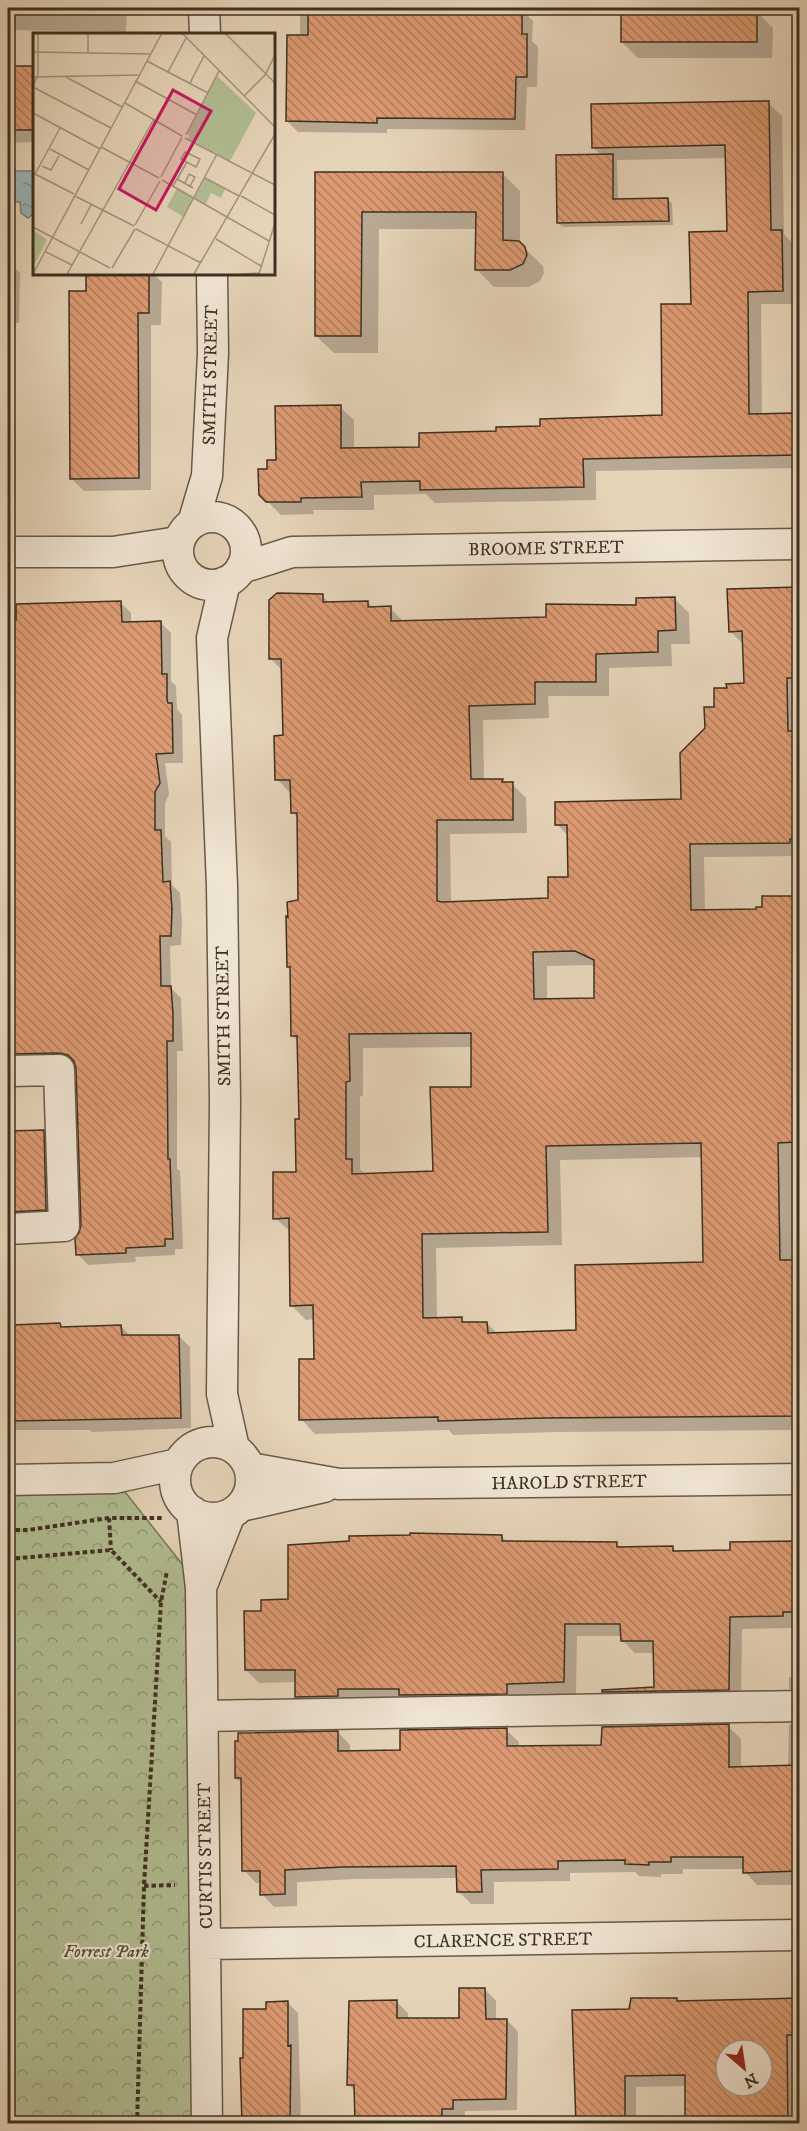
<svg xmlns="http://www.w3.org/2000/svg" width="807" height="2131" viewBox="0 0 807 2131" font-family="'IM FELL DW Pica',serif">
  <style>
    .park { fill: url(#park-crowns); stroke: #78765a; stroke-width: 1.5 }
    .water { fill: url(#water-ripples); stroke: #75807c; stroke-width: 1.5 }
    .shadow { fill: #0003; fill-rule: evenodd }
    .building { fill: url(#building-back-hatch); stroke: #3d3021; stroke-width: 1.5; fill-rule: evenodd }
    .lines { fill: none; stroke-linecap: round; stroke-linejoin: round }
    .minor-casing { stroke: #675947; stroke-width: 33 }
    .path { stroke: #3d3021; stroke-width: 4; stroke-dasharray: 4.5 3; stroke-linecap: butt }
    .minor { stroke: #efe3d2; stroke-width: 30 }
    .labels { text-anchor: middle; stroke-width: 4.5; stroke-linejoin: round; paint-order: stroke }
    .street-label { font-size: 18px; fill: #3d3021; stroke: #efe3d2 }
    .park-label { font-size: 18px; font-style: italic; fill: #544c38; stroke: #efe3d2 }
    .inset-road { fill: none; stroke: #a2927c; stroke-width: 1.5 }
    .view { fill: #c2185b; fill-opacity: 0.15; stroke: #c2185b; stroke-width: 3 }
    .inset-edge { fill: none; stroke: #3d3021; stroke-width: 3 }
  </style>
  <defs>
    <pattern id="park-crowns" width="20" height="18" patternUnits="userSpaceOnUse" patternTransform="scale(1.5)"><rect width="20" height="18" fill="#b2bd92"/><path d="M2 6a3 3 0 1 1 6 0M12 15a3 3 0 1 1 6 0" fill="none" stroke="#929a77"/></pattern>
    <pattern id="water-ripples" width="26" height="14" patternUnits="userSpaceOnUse" patternTransform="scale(1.5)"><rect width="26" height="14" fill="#9ab6b9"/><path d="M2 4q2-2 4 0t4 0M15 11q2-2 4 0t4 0" fill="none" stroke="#7f9496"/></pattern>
    <pattern id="building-back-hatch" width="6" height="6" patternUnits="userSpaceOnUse" patternTransform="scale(1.5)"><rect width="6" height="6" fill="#dd9a72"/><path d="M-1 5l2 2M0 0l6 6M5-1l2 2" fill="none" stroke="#b47e5d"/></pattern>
  </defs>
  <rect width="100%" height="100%" fill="#e6d4b9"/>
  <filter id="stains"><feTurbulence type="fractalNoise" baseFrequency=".00333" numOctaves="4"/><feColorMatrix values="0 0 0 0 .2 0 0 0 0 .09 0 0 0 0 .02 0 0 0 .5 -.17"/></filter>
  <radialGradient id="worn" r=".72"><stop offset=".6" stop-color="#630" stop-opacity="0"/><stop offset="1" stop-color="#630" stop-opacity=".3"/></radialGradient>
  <path class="park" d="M114,1478L201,1588L207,2123H8V1480Z"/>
  <path class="water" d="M14,171H34V213L28,218L21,213L20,202H15Z"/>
  <path class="shadow" d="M8,8H127L126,32L8,30Z
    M300,8H503V10H522L533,21L532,41L538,47L537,87H527L525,130L387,129V133L298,132L287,121L300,36Z
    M668,8H734V11H756L773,28L772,58H638L622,42L668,11Z
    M34,67V142L8,143V68Z
    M768,103L782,116L784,234L794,245L796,304H761L762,415H795L800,420V468L596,471V500L435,503L426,494L374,495V510H313L314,514L281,515L260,494L277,462L340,407L354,420V449H421L498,432L664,417L692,305L728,232L727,158L617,160L618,200L668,199L672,204L673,225L563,227L558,223L602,156L593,147Z
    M317,173L503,174L520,191V244L543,266L544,273L540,281L528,287H494L476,269L477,229H379L378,353H334L316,336Z
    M8,261L20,273L19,323H8Z
    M87,273H152L162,282L161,325H151V490L84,491L71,478Z
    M800,588V856L704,857L705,912L757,910L800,897V1156H792L794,1261H800V1430L558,1432L453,1435L449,1430L315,1434L301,1419L315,1360V1319L306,1320L291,1305V1232L275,1218L297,1173L300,1121L299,1042L293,1036L292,970L288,966L300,901L299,819L292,812L291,794L277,779L284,737L283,671L271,659L322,595L329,603L368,602L373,608H390L404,622L548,618L638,606L675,599L689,613L690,644H671L672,666L609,668V696H548L549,718L483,720L484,780H502L505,784H512L526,798L527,833L450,834L451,903L549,899L570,878L569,837L557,824L682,800L706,728L716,708L729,690L746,685L744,645L730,631ZM591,965L595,967L596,999L547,1000V966ZM473,1047V1089L434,1173L366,1175L360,1169V1097L363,1095V1048ZM703,1157L705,1263L578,1331L498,1334L487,1323H466L461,1319H437L436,1248L562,1245L560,1160Z
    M121,603L131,613V623L160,622L171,633V681L176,686L177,709L182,715L183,763H165L169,794L165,803V836L171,842L172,885L180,893L182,921L181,945L170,946L171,988L181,998L182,1025L183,1051H177V1169L180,1171L183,1249H175V1255L135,1257L136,1262L88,1265L78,1254L83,1226L76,1064L71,1063L8,1068V621H18Z
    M8,1129L13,1132H43L54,1143L56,1220L8,1227Z
    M60,1325L63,1328L121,1326L131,1337L179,1336L190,1347L191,1428L92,1432L90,1430H8V1326Z
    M502,1537L508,1542L616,1544L620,1548L672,1547L677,1552H732L800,1542V1624L795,1625V1628L742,1629L741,1702L616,1704L603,1691L656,1688L655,1653H635L622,1640V1636H577L576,1694L519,1696L309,1709L296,1697V1682L259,1683L246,1670L263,1613L290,1601Z
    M793,1667H800V1699L789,1688V1677H793Z
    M800,1724V1885H757L745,1872L744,1869H683V1874H661V1877L639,1876L635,1872L570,1873V1881L494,1882V1904H471L458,1891V1878L355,1879L297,1882V1906L274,1907L262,1894L261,1883H256L244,1870L243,1784L236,1778L338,1732L350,1745V1752L401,1751L506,1730L519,1742V1748L603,1747L728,1726L741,1739V1768L788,1767L789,1725Z
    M800,1986V2124H687L686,2086L636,2087V2124H577L631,2010L676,2000L679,2002L799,1999ZM726,2050H762V2086H726Z
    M485,1989L496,2001V2020H507L518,2032L517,2110L465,2111L464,2124H356V2092L348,2084L397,2002L408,2013V2019H461Z
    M288,2003L298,2013L301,2124H244V2060Z"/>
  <path class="building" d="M308,8L522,9V34H527V77H516L515,119L377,118V123L286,121L287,35H308Z
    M621,10H757V42H621Z
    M8,66H34V130H8Z
    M769,101L771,230H782L783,291L748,292L749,414L795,413L796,455L583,459L584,487L420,490V481L361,482L362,497L301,498V502H266L259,495L258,469H267V460H276L275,406L341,405V448L419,447V433L496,431V427L540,426V419L662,415L661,304H691L689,232L727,231L725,145L592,148L591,104Z
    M613,154V199L668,198L669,221L557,223L556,155Z
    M315,172H503V240L519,241L525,247L527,255L523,264L510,270H475L476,212H362L361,336H315Z
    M86,273H149V313H138L139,478L70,479L69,291H86Z
    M800,587V678H787L788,731H793L794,839H790V843L690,844L691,910L756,909V907H762V896H800V1139L796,1140V1142L778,1143L780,1260H800V1416L543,1418L438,1421V1417L299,1420V1359H314L313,1305L290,1306L289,1218L273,1219V1172H296L295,1119H299L297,1036H291L290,967H287L286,916L288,917L287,902L298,900L297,813H291L290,780H275L274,736L283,735L281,659H269V600L277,593L323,594V602L368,601V607L391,606V621L546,617V604L636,605V598L675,597L676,630L658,631V652L596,654V682H535V704L469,706L471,779H503L502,782H513V820H437V901L442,902L548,898V877H568L567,825H555V802L681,799L680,753L705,728L704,707H714V688H727L726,684L744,683L742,631L729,632L727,589ZM575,951L594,960V998L534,999L533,952ZM471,1033V1087H430L433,1171L352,1174V1159H346V1082L350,1081L349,1034ZM701,1143L703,1262L575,1265L576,1330L488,1333L487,1322H462V1317L423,1318L422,1234L548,1232L546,1146Z
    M121,601L122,622L161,621L162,674H167V700L168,703H172L173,753L156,754L160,783L155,792V830H161L163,882L170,881L172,909L171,936H160L161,986H171L173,1014V1041H167L168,1159H170L173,1239H165V1246L126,1248V1253L76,1255L75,1238L79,1233L81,1225L76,1069L74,1061L68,1055L59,1053L8,1054V620H16V604Z
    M44,1130L46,1210L8,1212V1131Z
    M60,1323L61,1327L121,1325L122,1335H179L181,1418L11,1421L10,1337H13L12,1325Z
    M410,1533L502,1535V1541L617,1542V1547L673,1546V1551L730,1550V1542L800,1541V1612H783V1616L730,1617L729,1690L602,1692V1690L654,1687L653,1641H621L620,1624H565L564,1682L507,1684V1694L399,1695V1689H338V1696L295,1697V1670H245L244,1611H261V1600L288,1599V1545L349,1541V1536L410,1535Z
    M729,1724V1767L800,1765V1871L743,1873V1857H671V1862H649V1865L625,1864V1860L558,1861V1869L481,1870L482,1892H457L456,1866L342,1867L285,1870V1894L260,1895V1871H242L241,1778H235V1741H238V1733L338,1731V1751L400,1750V1730L507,1728V1746L601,1745L602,1727Z
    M459,1988H485L486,2019H507L506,2099L453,2100V2109H442V2124H355L354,2085H347L349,2001L397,2000V2018H459Z
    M631,1998H677V2001L800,1998V2035H787L788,2124H685V2075L625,2076V2124H576L572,2010L629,2009ZM726,2050H762V2086H726Z
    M288,2001V2046L291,2045L290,2124H242L240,2058H243V2009H266V2002Z"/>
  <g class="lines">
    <defs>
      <path id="minor" d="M204,8L205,34
        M178 551a34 34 0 1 1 68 0a34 34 0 1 1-68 0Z
        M193,523L207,476L213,353L212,273
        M8,552H113L178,542
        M241,568L292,552L800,544
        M225,582L212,638L222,886L225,1102L222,1394L234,1448
        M8,1071L59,1070L64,1226L8,1229
        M175 1480a38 38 0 1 1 76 0a38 38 0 1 1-76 0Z
        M250,1468L339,1484L800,1479
        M8,1480L114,1478L178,1464
        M241,1506L324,1487
        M192,1511L201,1588L207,2124
        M202,1585L230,1514
        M203,1716L800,1706
        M206,1944L800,1935"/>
    </defs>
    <use href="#minor" class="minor-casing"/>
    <path class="path" d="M109,1518L111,1550
      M8,1530H28L109,1518H162
      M8,1559L111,1550L161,1602
      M144,1886L175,1885
      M137,2124L144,1886L161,1602L167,1571"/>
    <use href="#minor" class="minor"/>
  </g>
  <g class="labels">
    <g class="street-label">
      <text transform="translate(210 375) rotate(-89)" y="6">SMITH STREET</text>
      <text transform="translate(546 548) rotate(-1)" y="6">BROOME STREET</text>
      <text transform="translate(223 1016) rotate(-91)" y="6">SMITH STREET</text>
      <text transform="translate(569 1482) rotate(-1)" y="6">HAROLD STREET</text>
      <text transform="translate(205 1856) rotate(-91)" y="6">CURTIS STREET</text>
      <text transform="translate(503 1940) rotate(-1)" y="6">CLARENCE STREET</text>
    </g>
    <g class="park-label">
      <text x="106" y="1957">Forrest Park</text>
    </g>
  </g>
  <g transform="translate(33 33)">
    <rect width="242" height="242" fill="#e6d4b9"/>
    <path d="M184,43L223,80L197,128L156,106L155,98ZM172,145L192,156L188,165L178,160L173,171L161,165L151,184L134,174L144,155L161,165ZM0,197L14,207L0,234Z" fill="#b2bd92"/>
    <path class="inset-road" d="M149,0L242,94M192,0L242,50M0,19L118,21M55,19V0M114,28L175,60M135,39L153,5M0,44L105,42M33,44L89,74M102,48L164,82M157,50L171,23M0,53L5,42V0M0,54L78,95M211,63L232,42L242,22M92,70L149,103M0,80L67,116M153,102L186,38M152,105L242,152M68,114L126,145M17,116L56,137M152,119L167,126L163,134L148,126ZM9,133L18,137L26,123M0,140L41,161M2,141L27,95M128,144L149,104M172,145L206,163M144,146L160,155M129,147L201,188M152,150L156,141L162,144L157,153M140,153L154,129M42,163L101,193M208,163L242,182M201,188L236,208M48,191L58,172M102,192L127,148M0,194L77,235M103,196L168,230M183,206L228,233M13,219L39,232M79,235L102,196M0,241L129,0M34,241L121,86M120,241L184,121M161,241L242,101M208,241L226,240M226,241L242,190"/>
    <path class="view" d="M140,57L178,78L123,177L86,156Z"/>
    <rect width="242" height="242" class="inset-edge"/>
  </g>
  <rect width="807" height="2131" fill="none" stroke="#e6d4b9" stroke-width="30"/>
  <rect x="9" y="9" width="789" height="2113" fill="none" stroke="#3d3021" stroke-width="3"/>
  <rect x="15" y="15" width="777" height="2101" fill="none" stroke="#3d3021" stroke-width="1.5"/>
  <g transform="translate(744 2068) rotate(151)"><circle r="28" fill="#efe3d2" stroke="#a89b8b" stroke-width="1.5"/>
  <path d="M0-4.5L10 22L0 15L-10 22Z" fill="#8f2418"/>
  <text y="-9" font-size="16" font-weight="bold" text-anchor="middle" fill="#3d3021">N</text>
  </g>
  <rect width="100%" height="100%" filter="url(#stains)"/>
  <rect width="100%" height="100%" fill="url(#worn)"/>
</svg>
